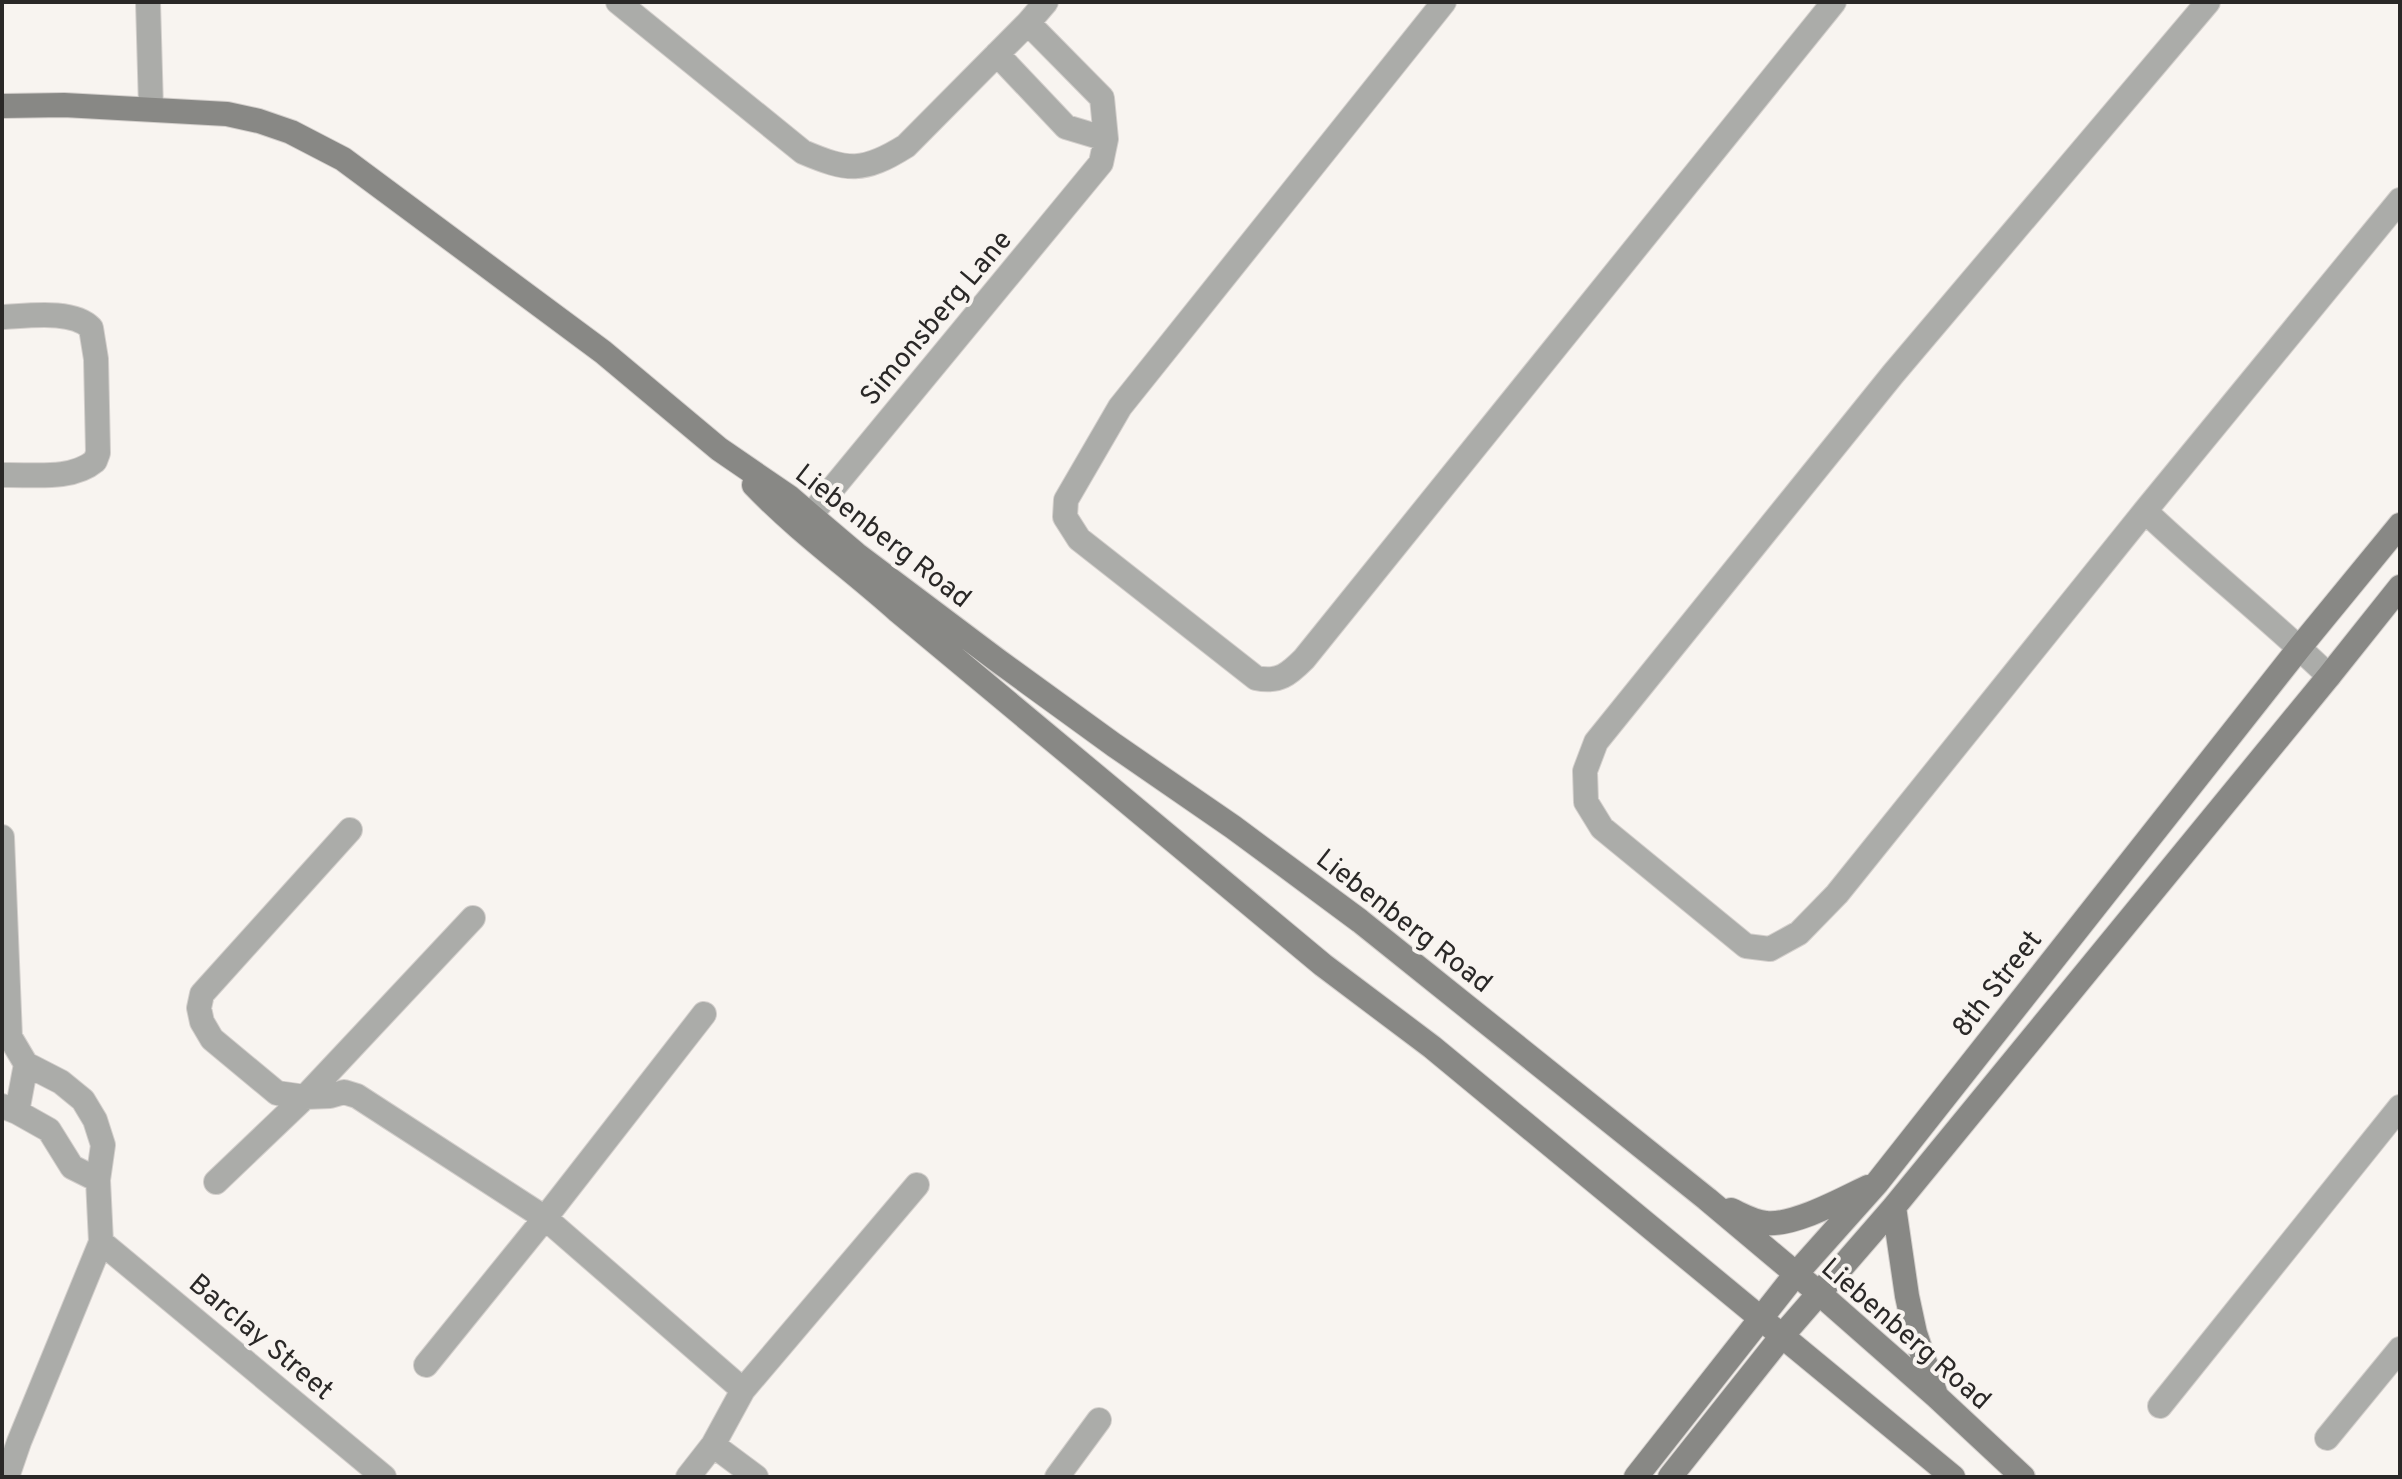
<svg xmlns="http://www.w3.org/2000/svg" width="2402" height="1479" viewBox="0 0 2402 1479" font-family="Overpass,sans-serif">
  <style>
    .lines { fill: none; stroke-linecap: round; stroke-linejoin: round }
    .street-casing { stroke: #d3cfcc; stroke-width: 26 }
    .secondary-casing { stroke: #d3cfcc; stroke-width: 26 }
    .street { stroke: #abaca9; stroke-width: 24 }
    .secondary { stroke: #888885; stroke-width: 24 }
    .labels { text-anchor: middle; stroke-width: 8; stroke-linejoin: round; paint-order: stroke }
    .street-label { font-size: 28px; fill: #2a2827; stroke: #f8f4f0 }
  </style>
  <rect width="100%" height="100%" fill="#f8f4f0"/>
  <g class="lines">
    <defs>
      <path id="street" d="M148,2L151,108
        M618,2L803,152C848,171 863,173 906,146L1028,23L1046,2
        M1444,2L1120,407L1066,500L1065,517L1079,539L1256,678C1279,683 1289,674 1304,659L1834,2
        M2208,2L1893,374L1596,742L1585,771L1586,802L1602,828L1746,946L1770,949L1799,933L1837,894L2145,511L2400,200
        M997,54L1066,127L1106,139
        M2,317C27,316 73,309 91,328L96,359L98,453L95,461C71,481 32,474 2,475
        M2145,511C2205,568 2270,619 2329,676
        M800,528L1101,163L1106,139L1102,98L1028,23
        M350,830L202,994L199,1008L202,1022L212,1039L277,1093L305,1097L330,1096L344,1092L357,1096L545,1218L743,1390
        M2,837L10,1037L26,1064L61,1082L83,1100L95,1120L103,1145L98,1180L101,1242L19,1442L7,1477
        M2,1106L17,1112L49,1130L72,1167L98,1180
        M17,1112L26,1064
        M216,1182L305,1097L473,918
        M101,1242L384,1477
        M426,1365L545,1218L704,1014
        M2160,1406L2400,1107
        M2327,1438L2400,1349
        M713,1445L756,1477
        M688,1477L713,1445L743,1390L917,1185
        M1057,1477L1099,1420"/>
      <path id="secondary" d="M2,106L64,105L227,114L259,121L291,132L343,159L603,352L719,449L789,497L856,554L997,660L1114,745L1233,827L1360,921L1707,1199L1820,1294L1936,1396L2023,1477
        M754,485C798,531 851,569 898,611L1323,965L1432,1047L1953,1477
        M1894,1207L1907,1296L1915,1333L1936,1395
        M1731,1210C1742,1215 1754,1222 1766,1223C1794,1226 1843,1199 1868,1187
        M1636,1477L1795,1275L1877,1183L2300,647L2400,525
        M1670,1477L1782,1336L1894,1207L2329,676L2400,587"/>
    </defs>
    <use href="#street" class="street-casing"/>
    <use href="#secondary" class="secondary-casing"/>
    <use href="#street" class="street"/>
    <use href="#secondary" class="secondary"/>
  </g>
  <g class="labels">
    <g class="street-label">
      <text transform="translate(935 317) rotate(-50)" y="10">Simonsberg Lane</text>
      <text transform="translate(884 535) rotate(38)" y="10">Liebenberg Road</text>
      <text transform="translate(1405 920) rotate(38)" y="10">Liebenberg Road</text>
      <text transform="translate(1996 983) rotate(-52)" y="10">8th Street</text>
      <text transform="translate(1907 1333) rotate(41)" y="10">Liebenberg Road</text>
      <text transform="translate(262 1336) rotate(40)" y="10">Barclay Street</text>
    </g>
  </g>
  <rect width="2402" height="1479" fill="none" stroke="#2a2827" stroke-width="8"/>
</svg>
